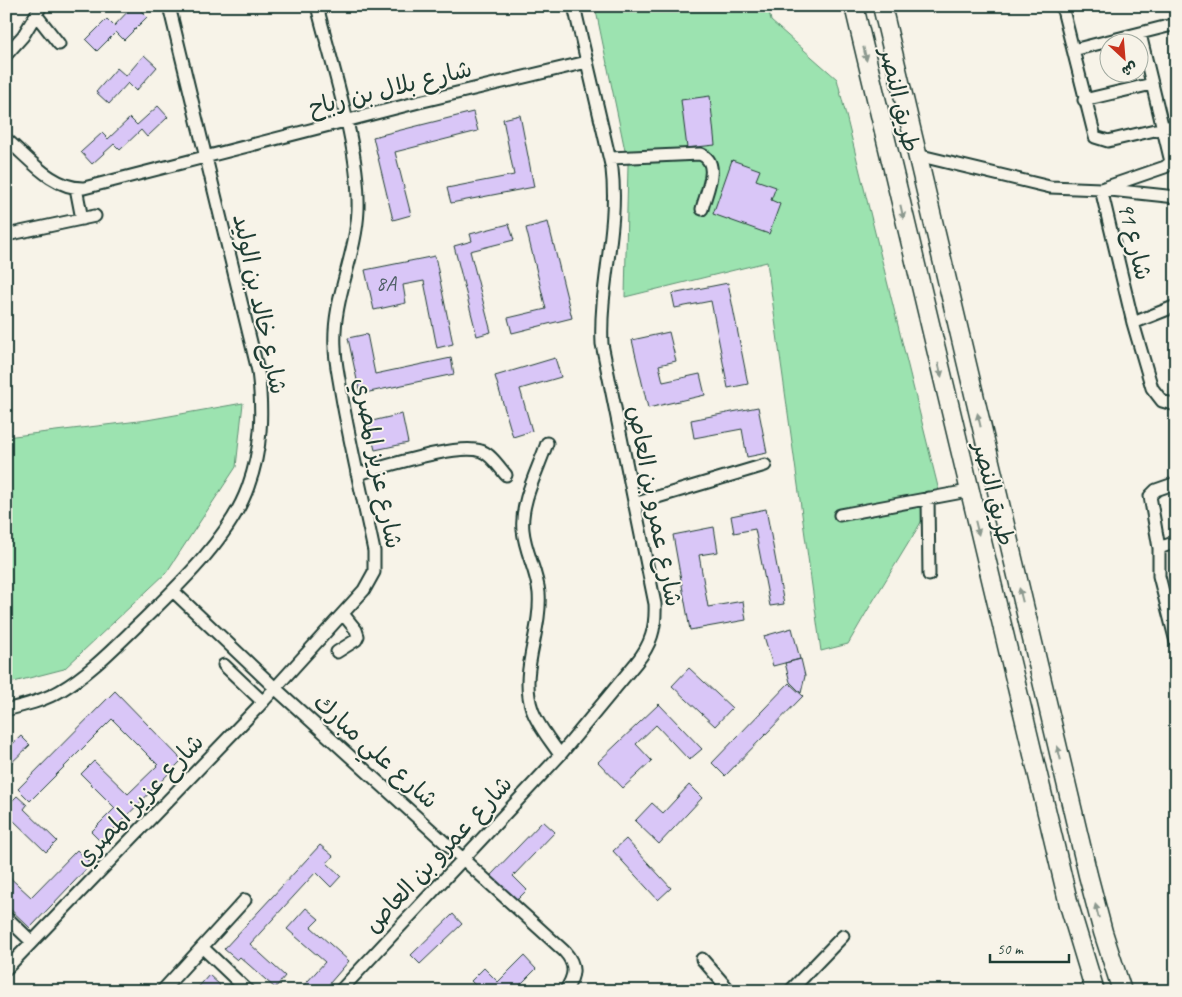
<svg xmlns="http://www.w3.org/2000/svg" width="1182" height="997" viewBox="0 0 1182 997" font-family="Caveat,'Playpen Sans Arabic',sans-serif">
  <style>
    .green { fill: #9ce3b0; stroke: #5e9072 }
    .building { fill: #d9c6f7; stroke: #1f3d34 }
    .lines { fill: none; stroke-linecap: round; stroke-linejoin: round }
    .minor-casing { stroke: #1f3d34; stroke-width: 15 }
    .highway-casing { stroke: #1f3d34; stroke-width: 21 }
    .minor { stroke: #f7f3e8; stroke-width: 11 }
    .highway { stroke: #f7f3e8; stroke-width: 18 }
    .oneway { fill: #8b988e }
    .labels { text-anchor: middle; stroke-width: 4; stroke-linejoin: round; paint-order: stroke }
    .number-label { font-size: 21px; fill: #4e5f65 }
    .street-label { font-size: 24px; fill: #1f3d34; stroke: #f7f3e8 }
  </style>
  <rect width="100%" height="100%" fill="#f7f3e8"/>
  <filter id="ink" filterUnits="userSpaceOnUse"><feTurbulence type="fractalNoise" baseFrequency=".02" numOctaves="2"/><feDisplacementMap in="SourceGraphic" scale="10" xChannelSelector="R" yChannelSelector="G"/><feConvolveMatrix kernelMatrix="1 2 1 2 8 2 1 2 1" color-interpolation-filters="sRGB"/></filter>
  <g filter="url(#ink)">
    <path class="green" d="M595,6H768L771,21L837,79L939,491C910,543 877,592 848,644L821,651L767,262L625,297L628,165Z
      M243,403L236,467L166,573L64,669L6,684V437L147,420Z"/>
    <path class="building" d="M133,6H136L147,17L124,40L116,32L97,51L86,40L107,19L114,26Z
      M144,55L157,67L136,91L128,83L109,104L96,92L117,68L126,76Z
      M710,96L715,145L687,148L681,100Z
      M158,106L168,117L147,137L141,130L120,150L114,144L92,164L81,152L102,133L108,139L130,118L137,125Z
      M473,112L478,131L395,152L411,215L393,220L373,137Z
      M520,115L534,187L451,203L447,188L514,175L503,119Z
      M732,160L760,170L756,180L776,187L771,200L780,204L769,234L713,214Z
      M548,222L572,318L512,333L508,318L546,309L526,228Z
      M509,224L514,240L470,251L491,332L477,336L454,246L472,241L470,234Z
      M435,256L453,344L437,348L424,281L403,285L406,303L374,310L365,270Z
      M728,283L748,384L728,388L711,301L675,308L672,294Z
      M669,332L676,361L659,365L663,382L700,374L705,395L648,408L632,340Z
      M367,334L375,374L451,358L454,374L360,394L348,338Z
      M555,358L561,377L520,389L532,431L513,437L495,376Z
      M758,407L767,453L747,457L742,429L694,438L691,420Z
      M402,414L408,443L375,450L368,422Z
      M766,509L784,604L770,606L755,529L734,533L731,516Z
      M714,527L718,552L699,555L708,607L743,601L746,620L690,630L673,535Z
      M792,628L800,659L773,666L764,636Z
      M801,659L805,676L801,693L790,682L785,663Z
      M689,668L732,708L715,726L672,686Z
      M789,683L803,696L725,776L712,763Z
      M115,691L182,760L101,842L91,832L115,808L81,774L94,761L128,794L158,765L112,719L30,801L18,789Z
      M659,704L702,749L689,760L656,725L636,744L652,761L623,788L598,762Z
      M21,736L30,745L6,768V750Z
      M689,785L702,798L659,844L635,821L652,803L663,813Z
      M17,796L27,805L24,809L57,841L46,852L13,820L6,827V807Z
      M543,821L555,832L513,876L527,890L516,901L490,876Z
      M626,839L671,888L658,900L613,851Z
      M320,845L333,856L327,863L341,876L331,887L316,872L250,944L285,976L275,988L240,957L237,960L224,949Z
      M77,850L91,864L30,928L6,905V874L31,897Z
      M306,908L319,919L311,927L349,961L323,991H299L325,962L287,929Z
      M453,914L462,924L420,964L411,955Z
      M524,956L536,969L514,991H481L471,981L484,968L498,982Z
      M209,975L220,985L215,991H195Z"/>
    <g class="lines">
      <defs>
        <path id="minor" d="M1062,6L1095,137L1108,141L1176,125
          M37,16L59,44
          M1140,34L1171,162L1165,167L1101,189L1133,323L1152,388L1162,401L1176,405
          M1073,50L1176,24
          M6,55L23,36L41,6
          M1084,100L1152,84
          M6,139C29,158 52,189 84,188L419,102L587,62
          M917,155L1050,187L1101,189L1176,197
          M610,158L700,154C722,162 706,192 702,209
          M76,188L82,219
          M11,234L95,216
          M1133,323L1176,306
          M547,443C538,470 520,502 523,530C525,552 537,571 539,593C542,632 519,671 532,709C537,725 551,741 560,755
          M357,474C385,467 457,443 481,451C491,454 499,467 506,475
          M1176,483L1156,490L1150,496L1159,548V576L1176,642
          M928,498L929,575
          M634,504L765,465
          M840,515L968,491
          M1159,548L1176,542
          M173,591L275,688L564,951C577,965 575,976 565,991
          M337,652L356,640L358,636L356,630L343,614
          M224,665L263,702
          M6,710C24,705 43,701 60,691C89,674 113,649 138,625C176,588 230,538 248,487C262,449 263,412 258,371L169,6
          M6,917L32,942
          M202,947L248,991
          M702,959L730,991
          M6,969L258,707L364,590L374,572V551C363,498 350,445 341,392C339,377 335,362 335,347C332,300 356,257 358,210C360,149 332,66 317,6
          M162,991L245,900
          M340,991L560,755L636,663C651,645 656,628 655,604L602,344C599,285 619,228 612,169L574,6
          M790,991L843,936"/>
        <path id="highway" d="M854,6L1069,905L1095,991
          M882,6L1088,875L1103,932L1122,991"/>
      </defs>
      <use href="#minor" class="minor-casing"/>
      <use href="#highway" class="highway-casing"/>
      <use href="#minor" class="minor"/>
      <use href="#highway" class="highway"/>
    </g>
    <defs><path id="oneway-solid" d="M-6-.8H1V-3.2L6.5 0L1 3.2V.8H-6Z" transform="scale(1.25)"/></defs>
    <g class="oneway">
      <use href="#oneway-solid" transform="translate(865 54) rotate(77)"/>
      <use href="#oneway-solid" transform="translate(902 212) rotate(77)"/>
      <use href="#oneway-solid" transform="translate(940 370) rotate(77)"/>
      <use href="#oneway-solid" transform="translate(979 420) rotate(-103)"/>
      <use href="#oneway-solid" transform="translate(977 528) rotate(76)"/>
      <use href="#oneway-solid" transform="translate(1021 595) rotate(-104)"/>
      <use href="#oneway-solid" transform="translate(1059 753) rotate(-104)"/>
      <use href="#oneway-solid" transform="translate(1097 911) rotate(-104)"/>
    </g>
  </g>
  <g class="labels">
    <g class="number-label">
      <text x="386" y="290">8A</text>
    </g>
    <g class="street-label">
      <text transform="translate(390 88) rotate(-14)" y="8">شارع بلال بن رباح</text>
      <text transform="translate(900 100) rotate(77)" y="8">طريق النصر</text>
      <text transform="translate(1135 241) rotate(76)" y="8">شارع 91</text>
      <text transform="translate(260 304) rotate(78)" y="8">شارع خالد بن الوليد</text>
      <text transform="translate(378 463) rotate(79)" y="8">شارع عزيز المصري</text>
      <text transform="translate(994 494) rotate(76)" y="8">طريق النصر</text>
      <text transform="translate(655 506) rotate(79)" y="8">شارع عمرو بن العاص</text>
      <text transform="translate(376 751) rotate(42)" y="8">شارع علي مبارك</text>
      <text transform="translate(139 800) rotate(-46)" y="8">شارع عزيز المصري</text>
      <text transform="translate(438 854) rotate(-47)" y="8">شارع عمرو بن العاص</text>
    </g>
  </g>
  <rect width="1182" height="997" fill="none" stroke="#f7f3e8" stroke-width="25"/>
  <rect x="12" y="12" width="1157" height="972" fill="none" stroke="#1f3d34" stroke-width="2" filter="url(#ink)"/>
  <g transform="translate(1124 58) rotate(154)"><circle r="24" fill="#f7f3e8" stroke="#a1aaa0"/>
  <path d="M0-4L9 19L0 12L-9 19Z" fill="#c8321e"/>
  <text y="-8" font-size="14" font-weight="bold" text-anchor="middle" fill="#1f3d34">ش</text>
  </g>
  <path d="M990 954v8h79v-8" fill="none" stroke="#1f3d34" stroke-width="2.5"/>
  <text x="997" y="954" font-size="15" fill="#1f3d34" stroke="#f7f3e8" stroke-width="4" paint-order="stroke">50 m</text>
</svg>
